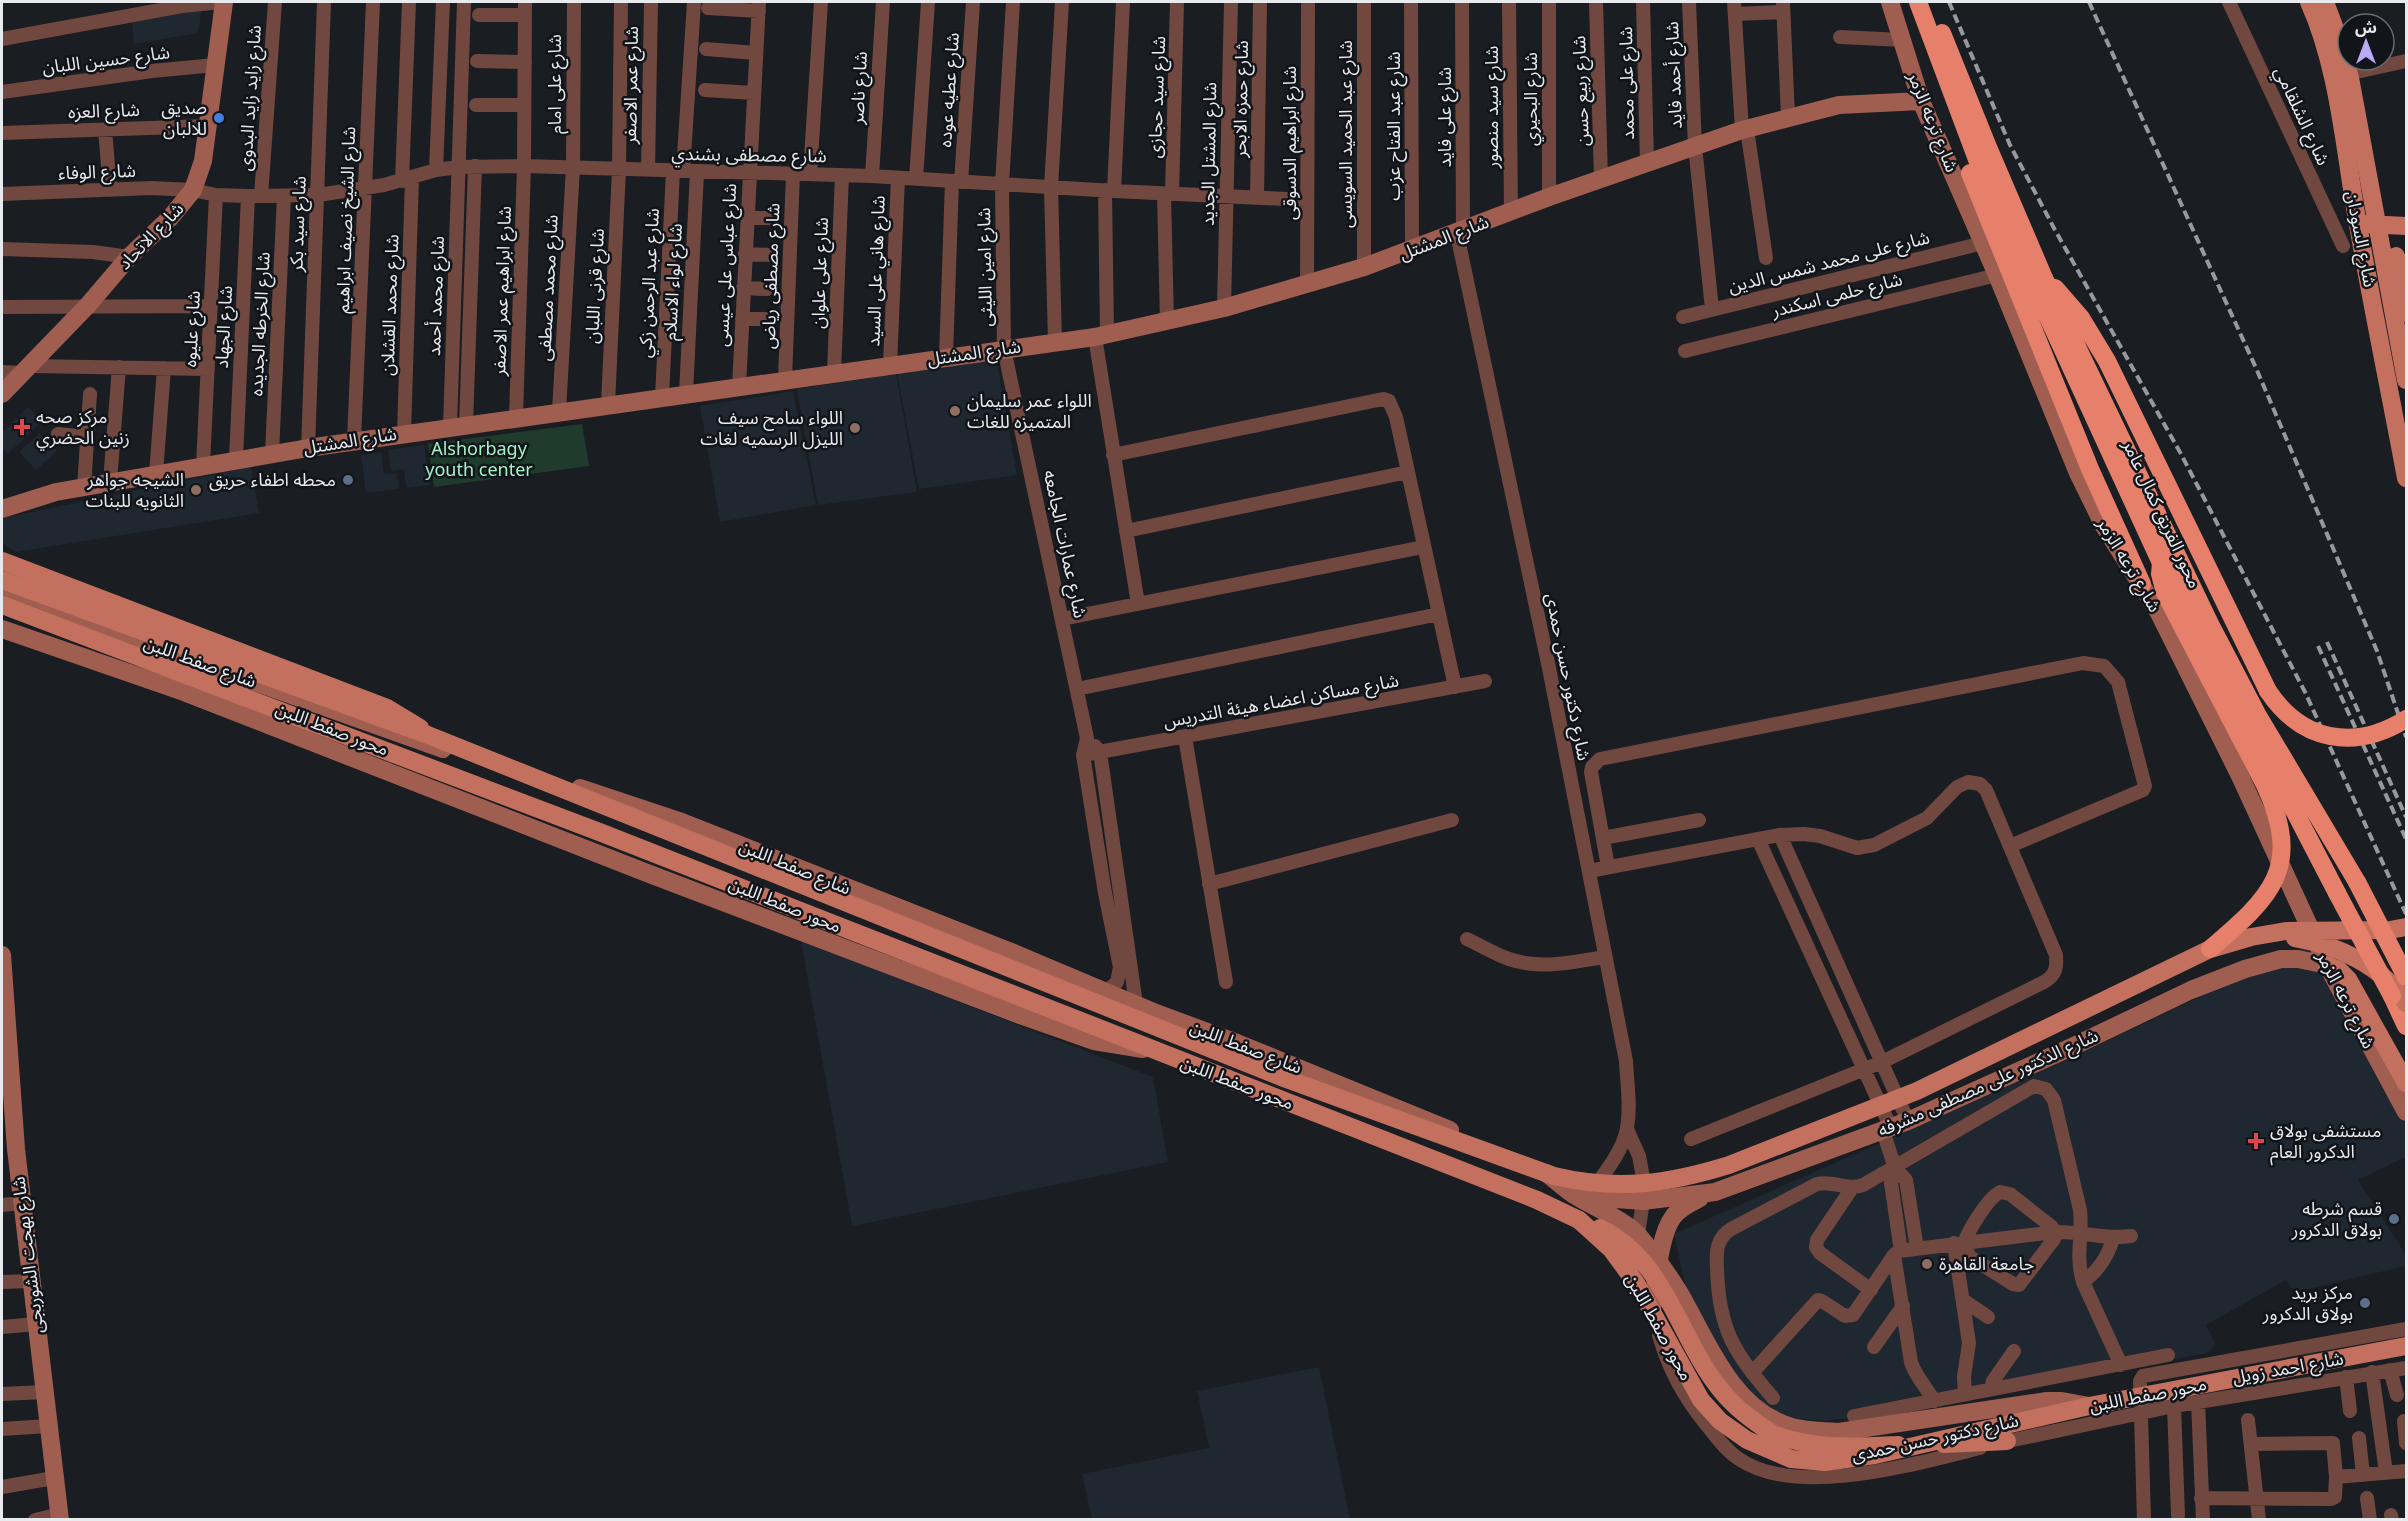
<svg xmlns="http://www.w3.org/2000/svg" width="2408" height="1521" viewBox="0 0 2408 1521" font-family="'Noto Sans','Noto Sans Arabic',sans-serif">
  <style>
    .built { fill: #1f2730 }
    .green { fill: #1f3b2c }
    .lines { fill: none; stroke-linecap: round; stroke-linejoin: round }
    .street { stroke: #71483f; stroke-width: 14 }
    .secondary { stroke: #a05e51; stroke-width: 18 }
    .primary { stroke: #c4705e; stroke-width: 18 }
    .highway { stroke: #e6806a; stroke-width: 18 }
    .rail { stroke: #97999e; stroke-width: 4; stroke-dasharray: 9 4.5; stroke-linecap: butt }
    .primary-bridge { stroke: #c4705e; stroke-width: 18 }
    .highway-bridge { stroke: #e6806a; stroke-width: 18 }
    .shop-dot { fill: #3f7fe0; stroke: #111419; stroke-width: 2 }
    .education-dot { fill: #8d6e63; stroke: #111419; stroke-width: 2 }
    .health-dot { fill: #e0444e; stroke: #111419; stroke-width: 2 }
    .service-dot { fill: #5c6f8a; stroke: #111419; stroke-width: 2 }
    .labels { text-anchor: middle; stroke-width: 5; stroke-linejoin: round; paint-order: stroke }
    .street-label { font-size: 18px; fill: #e8eaee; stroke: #111419 }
    .poi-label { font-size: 18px; fill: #e8eaee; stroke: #111419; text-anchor: end }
    .park-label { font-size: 18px; fill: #a2f2c5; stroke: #111419 }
  </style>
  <rect width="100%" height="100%" fill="#1a1d22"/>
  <path class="built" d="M202,8L198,33L134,44L132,21Z
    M996,357L1017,475L919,489L897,373Z
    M896,374L917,492L818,505L797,389Z
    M793,391L816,505L720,522L700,406Z
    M28,407L42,421L8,454L2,448V433Z
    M40,433L57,451L36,470L19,452Z
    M424,445L430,485L406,488L404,469L391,471L388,450Z
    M381,452L384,474L397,473L399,489L366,493L361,455Z
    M251,467L259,513L16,552L2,543V518Z
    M801,941L1153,1077L1168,1162L852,1226Z
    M2305,947L2316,956L2406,1125V1157L2358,1180L2406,1255V1266L2295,1292L2286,1280L2206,1325L2214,1340L2215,1345L2207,1353L1879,1415L1824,1421L1794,1418L1764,1406L1738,1381L1687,1294L1674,1234L2062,1062Z
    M1319,1367L1350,1519H1092L1082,1474L1209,1448L1197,1391Z"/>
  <path class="green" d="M582,424L589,466L434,487L428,444Z"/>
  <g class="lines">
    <path class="street" d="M1013,2L1002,184L1004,349L1087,738L1083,755L1105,893L1120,967L1117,982L1107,991
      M1411,2L1412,251
      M1462,2L1463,231
      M1509,2L1511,213
      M1549,2V197
      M1596,2L1601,179
      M1643,2L1647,163
      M1689,2L1695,146L1712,309
      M1734,2L1742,130
      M1783,2L1788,117
      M2229,2L2343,246
      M708,8L759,11
      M1735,14L1783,12
      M479,15H525
      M1840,37L1903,40
      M2,39L182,6L222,2
      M706,49L756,53
      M477,61L525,62
      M2361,71L2406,61
      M705,90L754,93
      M2,92L152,71L215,65
      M476,105H524
      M105,129L110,190
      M1747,129L1766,258
      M2,133L208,126
      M436,170L443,2
      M648,170L651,2
      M683,171L694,2
      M810,174L821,2
      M872,176L883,2
      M916,179L928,2
      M402,181L409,2
      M961,182L973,2
      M1105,190L1107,334
      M1114,191L1123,2
      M2,194L151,188L193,190L216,195L248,196L318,195L384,185L436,170L459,167L524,166L872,176L1114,191L1307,200
      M1164,194L1167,322
      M1172,194L1177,2
      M261,196L275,2
      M1257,198L1260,2
      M747,218H772
      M1457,234L1549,668L1626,1061C1627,1083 1631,1106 1627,1128C1624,1149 1605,1173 1592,1190
      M2,249L93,252L129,257
      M745,254L772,255
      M1364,267V2
      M1307,285L1308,2
      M743,288L767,289
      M2,307L211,306
      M1224,308L1231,2
      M1683,317L1983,243
      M742,319H766
      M1095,337L1138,604
      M1055,342L1051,187L1062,2
      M1685,351L1997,275
      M946,357L952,181
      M890,365L898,178
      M30,366L208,369
      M2,372L22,373
      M834,372L842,175
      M785,379L793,174
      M739,386L759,2
      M686,393L697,172
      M662,397L673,171
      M608,404L619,169L621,2
      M559,411L573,167L574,2
      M516,417L524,166L525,2
      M466,425L475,166
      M450,427L464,2
      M404,433L412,178
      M58,434L87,437
      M354,440L373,2
      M308,448L324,2
      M272,453L284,196
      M1113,455L1383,399L1389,401L1396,417L1455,687
      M236,459L248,196
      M203,465L216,195
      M156,474L164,368
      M110,482L119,367
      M84,488L90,394
      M1126,531L1408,472
      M1062,619L1423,547
      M1077,689L1439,614
      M1185,737L1226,982
      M1095,746L1100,752L1136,1004
      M1083,755L1485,681
      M1780,835L1908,1121
      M1603,838L1699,820
      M1758,839L1891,1128
      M1608,867L1591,772L1592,767L1600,759L2083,663L2104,666L2118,682L2145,786L2143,790L2010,846
      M1589,871L1780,835L1804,834L1820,836L1857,848L1874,845L1927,818L1957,787L1968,782L1980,784L1986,790L2056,955C2057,968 2056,975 2044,982L1882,1062L1691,1139
      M1209,884L1452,820
      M1467,939C1480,945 1494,954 1509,959C1541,970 1573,962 1605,957
      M1627,1129L1639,1156L1645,1188L1637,1241
      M1883,1131L1895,1168L1906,1180L1917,1248
      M1895,1168L1891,1183L1901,1251
      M1852,1188L1817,1240L1816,1247L1820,1253L1871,1290
      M2000,1192L2010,1194L2052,1227L2055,1232L2054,1239L2019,1285L2013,1284L1970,1257L1964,1246C1965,1234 1989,1197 2000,1192Z
      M2,1205L22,1203
      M1954,1243L1969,1343L1964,1377L1965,1394
      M1894,1255L1911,1362C1915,1376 1927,1388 1934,1401
      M2,1282L31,1281
      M2083,1282C2099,1270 2108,1257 2113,1238
      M1963,1300L1988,1317
      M2,1327L36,1324
      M1659,1335C1668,1368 1683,1396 1705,1423C1716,1436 1725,1450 1739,1459C1797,1499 1918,1463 1980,1448
      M1874,1347L1903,1306
      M2390,1370L2397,1395
      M2372,1372L2386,1473
      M1752,1373L1818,1300L1822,1301L1845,1316L1853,1315L1894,1255L1899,1251L2055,1232C2081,1231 2105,1240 2131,1236
      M2346,1377L2350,1411
      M1991,1388L1993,1381L2014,1351
      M2,1394L44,1392
      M1773,1398C1734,1352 1719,1331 1717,1269C1716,1252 1716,1237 1733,1228L1817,1184C1833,1180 1847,1191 1863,1185L2034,1086L2046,1089L2054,1100L2080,1210C2083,1237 2075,1255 2083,1282L2121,1365
      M2198,1402L2203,1520
      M2174,1406L2178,1515
      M1854,1416L2168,1355
      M2248,1420L2259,1520
      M2404,1421L2406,1443
      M2,1429L48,1426
      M2359,1438L2363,1475
      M1999,1443L2174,1406L2406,1368
      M2336,1477L2406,1471
      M2,1487L54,1478
      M2201,1498L2331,1499L2335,1497L2336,1477L2333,1443L2251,1444
      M2367,1498L2370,1520
      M2391,1515L2392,1520
      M35,1520L60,1514
      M2144,1520L2140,1381L2143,1376L2406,1329"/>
    <path class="secondary" d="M1890,2L1921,101L1997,275L2078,473L2104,526L2159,613L2240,776L2327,965L2406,1112
      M2,394L88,305L129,257L170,218L193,190L203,161L224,2
      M2,509L56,492L308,448L1095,337L1224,308L1364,267L1549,197L1742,130L1839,105L1921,101
      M2,592L443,749
      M2,629L184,692L647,873L1020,1015L1094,1041L1143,1049
      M580,788L682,822L1009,951L1156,1013L1237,1043L1450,1130
      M2,955L16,1149L60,1520
      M1546,1173C1555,1180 1565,1189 1574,1195C1593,1207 1625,1220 1639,1236C1654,1254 1667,1273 1679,1292C1707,1340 1731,1408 1789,1426C1805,1431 1822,1431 1839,1432L2047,1401H2062L2089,1406
      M1580,1191L1603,1198L1643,1201L1715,1192L1908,1121L2074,1046L2191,990L2245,969L2281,959H2298L2327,965
      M1652,1309C1656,1285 1659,1235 1673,1217C1679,1208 1690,1203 1700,1198"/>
    <path class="primary" d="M2309,2C2339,69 2344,147 2357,219C2372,306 2390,392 2406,478
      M2365,224L2406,226
      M2396,256L2406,313
      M2,561L387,708L420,728
      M2,605L602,833L1537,1200L1579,1220
      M2327,965L2339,970L2348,979L2406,1083
      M1773,1434C1814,1450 1855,1447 1898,1445
      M1944,1444L2007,1441"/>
    <path class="highway" d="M1918,2L1984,178L2161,563L2195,631L2296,814L2337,893
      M1942,33L1988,147L2044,278L2210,624L2257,714L2357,882
      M1970,173L2090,469L2142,584
      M2055,288L2081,318L2107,361L2268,691
      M2392,996L2406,1026"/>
    <path class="rail" d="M1949,2L2010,145L2055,230L2181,454L2305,692L2406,914
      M2089,2L2256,368L2377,651L2406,737
      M2327,642L2406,817
      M2318,646L2406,839"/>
    <path class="primary-bridge" d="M2325,2L2341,45L2350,78L2406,380
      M2,580L428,735L1281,1077L1554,1176C1617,1191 1668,1184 1729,1165L1917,1091L2210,949L2251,937L2286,931L2390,930L2406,927
      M2295,938C2337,945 2383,966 2406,1003
      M1579,1220L1611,1249L1636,1283L1701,1400L1720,1421L1747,1440L1791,1459L1825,1462L1875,1455L2089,1406L2406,1346
      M1600,1228C1666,1260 1678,1337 1720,1389C1735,1408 1753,1421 1773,1434"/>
    <path class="highway-bridge" d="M2161,563L2160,574L2165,593L2265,785C2303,868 2272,896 2210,949
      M2268,691C2302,742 2355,751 2406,719
      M2357,882L2406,977
      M2337,893L2392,996"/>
  </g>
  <circle class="shop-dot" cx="219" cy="118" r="6"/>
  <g class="education-dot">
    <circle cx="955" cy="411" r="6"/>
    <circle cx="855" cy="428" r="6"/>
    <circle cx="196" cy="490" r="6"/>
    <circle cx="1927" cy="1264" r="6"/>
  </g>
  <g class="health-dot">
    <path d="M19 418h6v6h6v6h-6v6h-6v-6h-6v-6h6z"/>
    <path d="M2253 1132h6v6h6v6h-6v6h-6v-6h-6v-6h6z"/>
  </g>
  <g class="service-dot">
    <circle cx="348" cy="480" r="6"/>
    <circle cx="2394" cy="1219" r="6"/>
    <circle cx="2365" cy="1303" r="6"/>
  </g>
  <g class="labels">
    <g class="street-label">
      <text transform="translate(106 60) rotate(-7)" y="6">شارع حسين اللبان</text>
      <text transform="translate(1674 75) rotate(-92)" y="6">شارع أحمد فايد</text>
      <text transform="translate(1627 83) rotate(-91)" y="6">شارع على محمد</text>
      <text transform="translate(555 84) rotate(-90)" y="6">شارع على امام</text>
      <text transform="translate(631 85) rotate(-89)" y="6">شارع عمر الاصفر</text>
      <text transform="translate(859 88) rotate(-87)" y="6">شارع ناصر</text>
      <text transform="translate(949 90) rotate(-86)" y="6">شارع عطيه عوده</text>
      <text transform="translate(1581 91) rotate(-92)" y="6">شارع ربيع حسن</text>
      <text transform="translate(1157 97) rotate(-88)" y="6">شارع سيد حجازى</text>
      <text transform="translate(250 98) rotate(-86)" y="6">شارع زايد زايد البدوى</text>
      <text transform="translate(1241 99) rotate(-89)" y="6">شارع حمزه الابحر</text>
      <text transform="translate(1531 99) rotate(-90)" y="6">شارع البحيري</text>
      <text transform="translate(1492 107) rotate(-90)" y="6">شارع سيد منصور</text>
      <text transform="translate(104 111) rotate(-2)" y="6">شارع العزه</text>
      <text transform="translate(2302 116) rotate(65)" y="6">شارع الشلقامي</text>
      <text transform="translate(1445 117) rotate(-90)" y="6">شارع على فايد</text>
      <text transform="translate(1933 122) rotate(68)" y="6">شارع ترعه الزمر</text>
      <text transform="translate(1394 126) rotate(-90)" y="6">شارع عبد الفتاح عزب</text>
      <text transform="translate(1346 134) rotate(-90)" y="6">شارع عبد الحميد السويسى</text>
      <text transform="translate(1290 143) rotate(-90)" y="6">شارع ابراهيم الدسوقى</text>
      <text transform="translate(1209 154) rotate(-89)" y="6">شارع المشتل الجديد</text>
      <text transform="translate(749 155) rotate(1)" y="6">شارع مصطفى بشندي</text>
      <text transform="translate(97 172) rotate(-2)" y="6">شارع الوفاء</text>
      <text transform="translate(346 220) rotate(-88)" y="6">شارع الشيخ نصيف ابراهيم</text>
      <text transform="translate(298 224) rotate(-88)" y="6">شارع سيد بكر</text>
      <text transform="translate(151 236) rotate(-46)" y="6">شارع الاتحاد</text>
      <text transform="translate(1444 238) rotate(-21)" y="6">شارع المشتل</text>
      <text transform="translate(2361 239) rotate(79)" y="6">شارع السودان</text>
      <text transform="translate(1829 262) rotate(-14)" y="6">شارع على محمد شمس الدين</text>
      <text transform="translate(726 265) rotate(-87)" y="6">شارع عباس على عيسى</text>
      <text transform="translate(985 267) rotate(-91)" y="6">شارع امين الليثى</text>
      <text transform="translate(876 271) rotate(-88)" y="6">شارع هاني على السيد</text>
      <text transform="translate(820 273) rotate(-88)" y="6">شارع على علوان</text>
      <text transform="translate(771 276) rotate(-88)" y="6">شارع مصطفى رياض</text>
      <text transform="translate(673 282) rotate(-87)" y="6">شارع لواء الاسلام</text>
      <text transform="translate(649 283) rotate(-87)" y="6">شارع عبد الرحمن زكي</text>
      <text transform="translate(595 286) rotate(-87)" y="6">شارع قرنى اللبان</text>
      <text transform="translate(548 288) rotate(-87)" y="6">شارع محمد مصطفى</text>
      <text transform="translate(502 291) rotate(-88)" y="6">شارع ابراهيم عمر الاصفر</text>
      <text transform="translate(1837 295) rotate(-14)" y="6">شارع حلمى اسكندر</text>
      <text transform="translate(436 296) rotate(-88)" y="6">شارع محمد أحمد</text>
      <text transform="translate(390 305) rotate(-88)" y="6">شارع محمد القشلان</text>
      <text transform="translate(260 324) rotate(-87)" y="6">شارع الخرطه الجديده</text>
      <text transform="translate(224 327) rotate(-87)" y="6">شارع الجهاد</text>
      <text transform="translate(192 329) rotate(-87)" y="6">شارع عليوه</text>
      <text transform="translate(974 353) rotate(-8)" y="6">شارع المشتل</text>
      <text transform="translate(350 441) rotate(-9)" y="6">شارع المشتل</text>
      <text transform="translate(2162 514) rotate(65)" y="6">محور الفريق كمال عامر</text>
      <text transform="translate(1065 544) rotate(78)" y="6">شارع عمارات الجامعه</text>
      <text transform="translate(2129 565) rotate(59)" y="6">شارع ترعه الزمر</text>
      <text transform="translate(200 662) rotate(20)" y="6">شارع صفط اللبن</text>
      <text transform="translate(1568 677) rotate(79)" y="6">شارع دكتور حسن حمدى</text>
      <text transform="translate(1281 701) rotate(-10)" y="6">شارع مساكن اعضاء هيئة التدريس</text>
      <text transform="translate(332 729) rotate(21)" y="6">محور صفط اللبن</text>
      <text transform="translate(795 867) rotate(22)" y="6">شارع صفط اللبن</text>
      <text transform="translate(785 905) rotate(22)" y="6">محور صفط اللبن</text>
      <text transform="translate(2346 1000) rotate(63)" y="6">شارع ترعه الزمر</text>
      <text transform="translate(1246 1047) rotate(21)" y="6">شارع صفط اللبن</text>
      <text transform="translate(1237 1083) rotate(21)" y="6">محور صفط اللبن</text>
      <text transform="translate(1988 1083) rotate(-24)" y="6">شارع الدكتور على مصطفى مشرفه</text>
      <text transform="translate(28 1255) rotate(-97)" y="6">شارع بهجت الشوربجى</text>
      <text transform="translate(1659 1327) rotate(61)" y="6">محور صفط اللبن</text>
      <text transform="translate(2288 1368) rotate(-10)" y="6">شارع احمد زويل</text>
      <text transform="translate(2148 1395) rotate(-11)" y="6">محور صفط اللبن</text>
      <text transform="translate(1935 1438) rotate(-12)" y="6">شارع دكتور حسن حمدى</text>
    </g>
    <g class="poi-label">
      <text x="207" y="114">صديق<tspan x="207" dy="21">للالبان</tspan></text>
      <text x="967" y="407" text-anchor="start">اللواء عمر سليمان<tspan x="967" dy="21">المتميزه للغات</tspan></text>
      <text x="36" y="423" text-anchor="start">مركز صحه<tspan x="36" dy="21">زنين الحضري</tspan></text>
      <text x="843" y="424">اللواء سامح سيف<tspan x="843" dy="21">الليزل الرسميه لغات</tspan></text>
      <text x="184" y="486">الشيجه جواهر<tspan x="184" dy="21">الثانويه للبنات</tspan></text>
      <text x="336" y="486">محطه اطفاء حريق</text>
      <text x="2270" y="1137" text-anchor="start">مستشفى بولاق<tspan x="2270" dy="21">الدكرور العام</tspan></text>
      <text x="2382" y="1215">قسم شرطه<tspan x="2382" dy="21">بولاق الدكرور</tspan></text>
      <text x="1939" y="1270" text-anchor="start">جامعة القاهرة</text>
      <text x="2353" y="1299">مركز بريد<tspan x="2353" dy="21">بولاق الدكرور</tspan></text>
    </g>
    <g class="park-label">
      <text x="479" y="455">Alshorbagy<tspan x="479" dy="21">youth center</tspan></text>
    </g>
  </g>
  <rect width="2408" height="1521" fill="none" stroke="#e8eaee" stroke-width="6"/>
  <g transform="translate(2366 42)"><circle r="28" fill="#111419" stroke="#676a6e" stroke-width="1.5"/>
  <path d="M0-4.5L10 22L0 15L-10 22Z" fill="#bbaaf6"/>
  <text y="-9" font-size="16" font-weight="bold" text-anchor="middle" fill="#e8eaee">ش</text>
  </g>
</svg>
